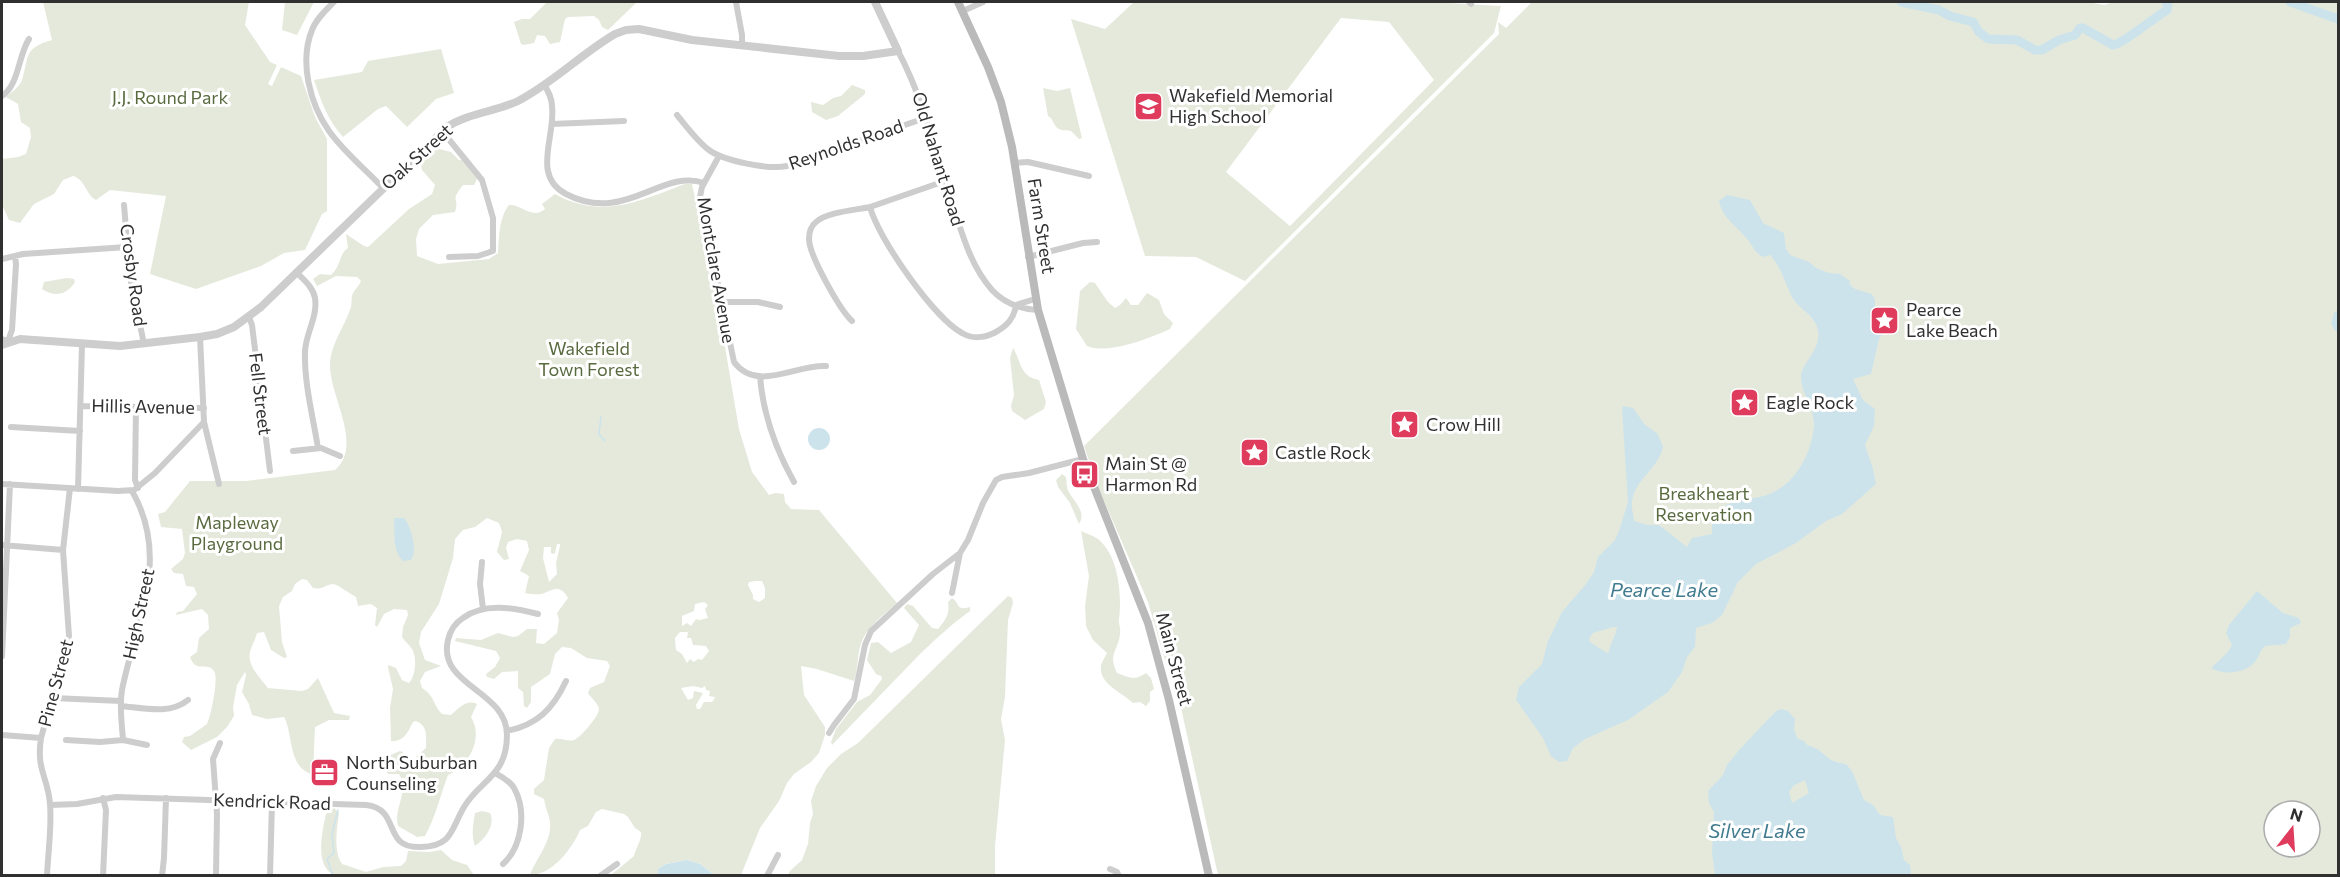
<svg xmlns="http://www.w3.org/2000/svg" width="2340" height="877" viewBox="0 0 2340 877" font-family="Commissioner,sans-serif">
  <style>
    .green { fill: #e5e9dc; fill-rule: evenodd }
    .water { fill: #cce3eb; fill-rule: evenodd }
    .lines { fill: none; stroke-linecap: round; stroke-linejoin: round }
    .stream { stroke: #cce3eb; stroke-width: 1.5 }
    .river { stroke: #cce3eb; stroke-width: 9 }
    .minor { stroke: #cdcdcd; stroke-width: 6 }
    .tertiary { stroke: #cdcdcd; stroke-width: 8 }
    .secondary { stroke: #bababa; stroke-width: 8 }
    .labels { text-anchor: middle; stroke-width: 6; stroke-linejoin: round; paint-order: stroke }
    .poi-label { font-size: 18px; fill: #303030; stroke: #fff; text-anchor: start }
    .park-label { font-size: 18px; fill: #596a3f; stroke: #fff }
    .street-label { font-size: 18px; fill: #303030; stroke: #fff }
    .water-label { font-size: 20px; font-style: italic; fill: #417b8f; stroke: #fff }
  </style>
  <rect width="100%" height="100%" fill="#fff"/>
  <path class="green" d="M43,2H249L245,25L270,62L277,65L268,84L272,86L281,67L301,76L315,117L327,139V211L322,214L305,250L284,253L261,266L196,289L150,274L166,196L110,190L96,200C85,194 86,180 73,176L63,180L54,194L34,204L20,223L9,220L3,207L2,159L18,157L26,154L31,137L30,128L21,122L18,104L6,97C12,92 20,86 22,80C29,57 23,48 52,40Z
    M285,2H314L297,35L282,30Z
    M547,2H637L608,30L602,27L599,20L594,16L568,17L565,19L560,42L550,44L545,36L537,35L534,43L524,45L521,44L514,22L522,19H530Z
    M1134,2H1429L1501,6L1494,33L1245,281L1196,257L1145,256L1071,19L1105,29ZM1341,18L1389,22L1434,80L1290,226L1226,172Z
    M1532,2H2088L2104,5L2114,2H2338V875H1218L1172,667H1167L1148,602L1098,487L1084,446L1499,34L1498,22L1506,28ZM2274,811H2310V847H2274Z
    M441,49L454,93L436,99L407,127L386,106L378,109L343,137C328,121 321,101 314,80L362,72L368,61Z
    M852,85L865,90V94L838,116L826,120L812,112L811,102L823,105L833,98L841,96Z
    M1043,88L1057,91L1070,88L1082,138L1079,139L1071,131C1068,130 1062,131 1059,129C1053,126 1054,119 1048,116Z
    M431,147L451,152L459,160H463L477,179L474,185H463C449,203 460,196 455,212L433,215L419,229L416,239L417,256L438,264L489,259L498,253C499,238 499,217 509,205C522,204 532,220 545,209L542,204L555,194C602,220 639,201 685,184H692L717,300L739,429L752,472L769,495L775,493L784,494L785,502L791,509L819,510L897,603C883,616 865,627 860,647C857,659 858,670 854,681L817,669L801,666L804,695L825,727V735L819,753L811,762L794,774L787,783L779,801L760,828L741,875H714L700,864L687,860L666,864L658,869L657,875H611L634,856C636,847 642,840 641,832L635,828L628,817L624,814L602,809L596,812L588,826L580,830C572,849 552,875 530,875C536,858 552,842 550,822C549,815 545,807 544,799L534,794V789L544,780L549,748L555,739C561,738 568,742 574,740C581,737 599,716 599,709C598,703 591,698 588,693L590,688L604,682L610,666L607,661L587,658L571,648L562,647L555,654L550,674L531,687V702L527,708L524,706L523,692L518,688V671L502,672L494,679L487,677L486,674L495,667L500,658L496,651L455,641L456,638L481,640L498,633L513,637L518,636L527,629H537L536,643L544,644L557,633L559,620L557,613L568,598C559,582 551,592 541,594C536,595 530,594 525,593L529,576L520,571L529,550L527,541L517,539L508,542L506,548L509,559L504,560L497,552L502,532L499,523L487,518L475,527L463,530L455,539L453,558L439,604L421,632L419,643L425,660L441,666L425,672L420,681L422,688C435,696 433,705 442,714L451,715C459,708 466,699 477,704L471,717C484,738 469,766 448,775C440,796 436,816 425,836L417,837L398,826C393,809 410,791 399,774H389L384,771L383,766L386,757L400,751L403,752L405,761L409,763L426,748C426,736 428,726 416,721L413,722C408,732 404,742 391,741L390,708L393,689L388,667V665L396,668L402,680L409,683C416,675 417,658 412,649C409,644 405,642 402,637L403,627L408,615L407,610L394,609L384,614L377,627L375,625L377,608L371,604L358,606L356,597C350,594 337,584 333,584C324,585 324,590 313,588L307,580L302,579L295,584L292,591L283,597L279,606L282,642L287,657L284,658L271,650L264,632L257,633C256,639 251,646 250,652C247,666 261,679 268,688L302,691L308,689L318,678L334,713L350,716L349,720H329L315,727L313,774C288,770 293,732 284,717L267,719L252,715L249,704L242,692L246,675L245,672L237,685L233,707L234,716L227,727L217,737L191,750L182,742L184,737L190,736L207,724C211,716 219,677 214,671C207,661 196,674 190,657L197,652L199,638L209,629L208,615L202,609L176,615L177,612L183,611L197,594L194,587L186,586L183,574L174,573L171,569L183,559L185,553L182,529L161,527L158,514L165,512L190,481H246L335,470C364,445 329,396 330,364C331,343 345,326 351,307C352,302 351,297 353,293C355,289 359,286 361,281L357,277L336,276L317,286L313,279L320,274L331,275C342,265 338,255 348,248L346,234L364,246L368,247L409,209L432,194L435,185L422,170L420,162ZM557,544H560V546L556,563L557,574L549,582L543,558L544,547H551V553L553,554L555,553ZM756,581H762L765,588V598L759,602L753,599V595L748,585L749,582ZM704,602L708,605L705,609L708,618L699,620L696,619L691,626L687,623L682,626V616L694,611L695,604ZM680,632H688L687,638H691L693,645L706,646L709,651L702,660L698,659L694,662L690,659L687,663L682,654L676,650L675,638ZM693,686L702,688L705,686L706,690L710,691L709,696L715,697L714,699L712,702H704L700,709H697L696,705L703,693L694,691L693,698L688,700L681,688Z
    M67,278L74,279L75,282C66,296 54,297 42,289L44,282Z
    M1090,282L1095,283L1108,302L1115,308L1120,305L1126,298L1131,305H1138L1147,293L1159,300L1164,314L1173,323L1170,329C1150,338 1108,355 1087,346L1076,329L1080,291Z
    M1013,348C1021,361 1020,377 1039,380L1046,402L1044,409L1025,420L1012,411L1011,406L1014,395L1010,358Z
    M1062,474L1066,477C1067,482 1066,488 1069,492C1074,502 1087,512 1079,524L1070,503L1058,487L1056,480Z
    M1081,531C1087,534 1092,535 1098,539C1119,556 1122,595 1119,619C1118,623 1121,628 1120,633C1119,651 1107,653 1117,673C1131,678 1134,681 1146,673L1151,678L1154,689L1150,692V701L1146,706L1140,702L1133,703C1123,693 1099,684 1101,667C1101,662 1105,658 1107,653L1093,640L1086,626L1085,606L1089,576Z
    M1008,596L1012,598L1013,603L1008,620L1005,697L1001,719L1005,740L995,846V875H788L790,871L802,860L808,844L810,823L813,814L811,801L816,786L827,768L841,754L858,743Z
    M952,598C961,604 955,611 970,607V611C953,623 937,638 921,653L832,745L831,742L836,729L857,702L870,695L882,679L881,676L876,674L867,660L871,643L878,642L891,653L911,642L919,625L904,608L907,604L913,606L932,628L938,629C946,620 950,613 948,602Z
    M334,808L339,813C337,829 333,850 342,864L366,872L383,867L401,866L406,861L408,851L429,852L441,850L452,860L467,865L474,875L332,874C315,863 322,832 326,814Z
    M482,811L490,813C496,825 485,839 475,846C471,835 473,825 475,813Z"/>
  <path class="water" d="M1727,195L1750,200L1763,223L1784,233L1786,249L1790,255L1809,262L1816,268L1829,273L1840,274L1850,281L1849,284L1855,289L1872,294L1875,300V310L1884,323V332L1879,339L1871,374L1853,379L1863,400L1875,409L1874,426L1865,445L1873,469L1876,484L1842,514L1826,521L1796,543L1756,564L1738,582L1722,615L1712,623L1696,628L1695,647L1687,657L1682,672L1668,692L1628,720L1585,739L1573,748L1567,761L1559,762L1551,756L1543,738L1516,700L1519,687L1542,664L1548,641L1562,612L1586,584L1594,572L1598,557L1615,540L1619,531L1628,502L1622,409L1623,406L1633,408L1645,425L1657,433L1663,446C1660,468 1634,479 1632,502C1631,509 1634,514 1634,521L1648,525H1659L1687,547L1692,538L1712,534C1712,527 1711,519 1716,512C1726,501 1746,500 1759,497C1792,491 1811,457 1814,426C1815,409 1801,394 1801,377C1801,366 1815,354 1818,340C1822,316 1798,311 1791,295C1784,280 1781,267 1770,255L1764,257C1755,254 1753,246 1748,240C1738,227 1722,218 1719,201ZM1613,627H1617C1616,636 1610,643 1609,652L1607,653L1590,642L1589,639L1593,633Z
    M808 439a11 11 0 1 1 22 0a11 11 0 1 1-22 0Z
    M394,518H404C411,526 418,551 411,560L403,561C392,550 395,533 394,518Z
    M2257,591L2283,613L2299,618L2301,623L2290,628V637L2286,644L2265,646C2259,651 2259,658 2254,663C2243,674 2223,675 2211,668C2219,660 2227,655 2232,645L2226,633L2229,625Z
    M1781,709L1788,711L1795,719L1794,729L1797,738L1804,741L1807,745C1828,751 1822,761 1846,764L1852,771L1864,800L1873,805L1880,815L1893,817L1896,838L1901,847L1904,860L1910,865L1911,875H1715L1712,853L1714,812L1709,803L1708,791L1723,775L1727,765L1740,749L1776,711ZM1805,780L1809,793L1792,803L1789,792L1793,786Z
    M687,860L700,864L714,875H657L658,869L666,864Z"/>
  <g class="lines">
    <path class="stream" d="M601,416L599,434L605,441
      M333,876L327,859L334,853L332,834L338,810"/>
    <path class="river" d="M1901,2L1939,10L1950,16L1973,22L1979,32L1988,39L2017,40L2035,50H2042L2059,40L2075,35L2080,28H2083L2113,45C2123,44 2155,17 2167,10L2168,6L2166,2
      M2290,2L2338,19
      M2338,315L2336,323L2338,327"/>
    <path class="minor" d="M334,2C326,10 316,19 312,30C299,62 310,104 329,131C344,152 365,169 383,188
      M736,2L742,35V46
      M1469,2L1471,4
      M963,11L983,2
      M898,51C923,98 936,151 952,203C962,233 970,265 992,290C1004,303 1021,309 1038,310
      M544,84C548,91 552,98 552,106C556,136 531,176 566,194C625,225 661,168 704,183
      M2,96C19,85 18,56 29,39
      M677,115C687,127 697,141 709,150C724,161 769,170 787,166L925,118
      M552,124L624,121
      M442,131L482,180L493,218V251L478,256L449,257
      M719,156L702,187L700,197L734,362C757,393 796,364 826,366
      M1014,163L1028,162L1089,176
      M945,181L870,207C878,238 934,318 962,333C972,339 984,338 994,333C1007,326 1014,319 1016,305
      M124,205L130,277L144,344
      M1028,257L1083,243L1097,242
      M2,259L23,254L127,247
      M296,272C304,280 313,287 315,298C318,316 306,333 305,351C304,383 313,417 318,448
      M722,302H758L780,307
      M1016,305L1035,299
      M249,317L252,325L270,471
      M852,321C840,310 809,255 809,239C809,232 811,226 816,222C826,212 856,210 870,207
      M2,339L8,341L12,330L16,264L15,256
      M760,376C763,415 775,448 794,482
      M81,406L204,408
      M136,407L135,480L138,488
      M204,422L219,484
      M11,427L80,431
      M293,451L321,448L340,456
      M2,484L118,491L134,490L155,473L204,422L200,337
      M78,489L82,344
      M2,545L63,550
      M482,562L480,584L483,609
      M952,593L960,553
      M2,656L10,484
      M53,698L121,701
      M121,706C143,708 170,715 188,700
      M507,731C537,725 553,709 566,681
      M829,733L834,725L854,699L865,645L871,631L933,574L960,553L968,540L983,503L996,480L1002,477L1029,473L1083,459
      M2,735L41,738
      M66,740L100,742L123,740L147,745
      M123,740C122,724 119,707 122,690C136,620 171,559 132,491
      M495,773C502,777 510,781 514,788C527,811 522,847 503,864
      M103,798L106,810L103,876
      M50,805L77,804L116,797L366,805C402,809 381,849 421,847C453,846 451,829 464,807C480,780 507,776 507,735C507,690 437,686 448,640C450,631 455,623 463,618C484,602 514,608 538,614
      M1110,869L1117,872L1119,876
      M47,876C48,852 52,827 50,804C48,777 36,770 41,738L69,636L63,550L70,488
      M162,876L164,858L166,798
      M216,876L217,814L213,759L220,743
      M270,876L272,802
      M600,876L617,864
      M767,876L778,855"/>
    <path class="tertiary" d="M2,345L20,339L120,346L200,337L217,334L234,327L261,307L447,127C468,113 495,112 518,101C553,83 581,54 615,34L626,30L639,29L692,40L839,56H863L898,51L875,2"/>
    <path class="secondary" d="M958,2L988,67L1001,102L1012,147L1038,310L1083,459L1148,623L1169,700L1209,876"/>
  </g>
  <defs>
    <symbol id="school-square" viewBox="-11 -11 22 22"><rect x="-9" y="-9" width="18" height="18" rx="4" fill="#de3b5d" stroke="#fff"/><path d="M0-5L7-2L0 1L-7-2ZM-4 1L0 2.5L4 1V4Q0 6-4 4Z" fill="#fff"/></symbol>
    <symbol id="sight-square" viewBox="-11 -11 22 22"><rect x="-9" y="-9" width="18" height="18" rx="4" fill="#de3b5d" stroke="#fff"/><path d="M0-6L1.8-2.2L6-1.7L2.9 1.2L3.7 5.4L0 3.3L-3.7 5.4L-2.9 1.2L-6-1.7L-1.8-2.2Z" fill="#fff"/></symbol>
    <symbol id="bus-square" viewBox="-11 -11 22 22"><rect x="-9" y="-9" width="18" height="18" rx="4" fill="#de3b5d" stroke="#fff"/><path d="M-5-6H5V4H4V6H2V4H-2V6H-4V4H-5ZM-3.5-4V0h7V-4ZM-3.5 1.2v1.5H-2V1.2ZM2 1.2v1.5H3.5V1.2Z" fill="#fff"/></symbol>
    <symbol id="office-square" viewBox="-11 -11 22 22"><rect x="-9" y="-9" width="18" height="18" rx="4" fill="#de3b5d" stroke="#fff"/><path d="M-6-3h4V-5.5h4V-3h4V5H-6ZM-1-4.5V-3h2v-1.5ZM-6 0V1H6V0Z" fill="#fff"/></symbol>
  </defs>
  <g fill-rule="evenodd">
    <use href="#school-square" x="1132" y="90" width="33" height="33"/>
    <use href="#sight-square" x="1868" y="304" width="33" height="33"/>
    <use href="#sight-square" x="1728" y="386" width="33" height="33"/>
    <use href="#sight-square" x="1388" y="408" width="33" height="33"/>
    <use href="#sight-square" x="1238" y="436" width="33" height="33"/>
    <use href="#bus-square" x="1068" y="458" width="33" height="33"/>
    <use href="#office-square" x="308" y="756" width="33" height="33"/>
  </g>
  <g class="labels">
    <g class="poi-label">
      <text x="1169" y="102">Wakefield Memorial<tspan x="1169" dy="21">High School</tspan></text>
      <text x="1906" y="316">Pearce<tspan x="1906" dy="21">Lake Beach</tspan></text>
      <text x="1766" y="409">Eagle Rock</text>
      <text x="1426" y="431">Crow Hill</text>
      <text x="1275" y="459">Castle Rock</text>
      <text x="1105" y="470">Main St @<tspan x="1105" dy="21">Harmon Rd</tspan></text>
      <text x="346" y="769">North Suburban<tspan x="346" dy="21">Counseling</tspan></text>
    </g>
    <g class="park-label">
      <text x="170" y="104">J.J. Round Park</text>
      <text x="589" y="355">Wakefield<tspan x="589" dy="21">Town Forest</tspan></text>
      <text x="1704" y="500">Breakheart<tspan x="1704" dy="21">Reservation</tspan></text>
      <text x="237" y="529">Mapleway<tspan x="237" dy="21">Playground</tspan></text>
    </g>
    <g class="street-label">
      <text transform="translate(846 145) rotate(-19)" y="6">Reynolds Road</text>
      <text transform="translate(417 157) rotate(-42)" y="6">Oak Street</text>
      <text transform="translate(938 159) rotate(73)" y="6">Old Nahant Road</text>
      <text transform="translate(1041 226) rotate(81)" y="6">Farm Street</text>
      <text transform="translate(716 270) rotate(80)" y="6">Montclare Avenue</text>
      <text transform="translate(133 275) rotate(82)" y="6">Crosby Road</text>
      <text transform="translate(260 394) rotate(83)" y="6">Fell Street</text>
      <text transform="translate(143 407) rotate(1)" y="6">Hillis Avenue</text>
      <text transform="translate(139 614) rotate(-78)" y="6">High Street</text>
      <text transform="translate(1174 659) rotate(75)" y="6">Main Street</text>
      <text transform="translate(56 683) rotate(-75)" y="6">Pine Street</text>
      <text transform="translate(272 802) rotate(2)" y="6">Kendrick Road</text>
    </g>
    <g class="water-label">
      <text x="1664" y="597">Pearce Lake</text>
      <text x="1757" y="838">Silver Lake</text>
    </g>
  </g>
  <rect width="2340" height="877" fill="none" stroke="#303030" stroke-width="6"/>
  <g transform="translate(2292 829) rotate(17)"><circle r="28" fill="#ffffff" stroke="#acacac" stroke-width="1.5"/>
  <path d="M0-4.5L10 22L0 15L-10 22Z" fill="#de3b5d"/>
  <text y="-9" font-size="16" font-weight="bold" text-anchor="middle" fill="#303030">N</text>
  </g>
</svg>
